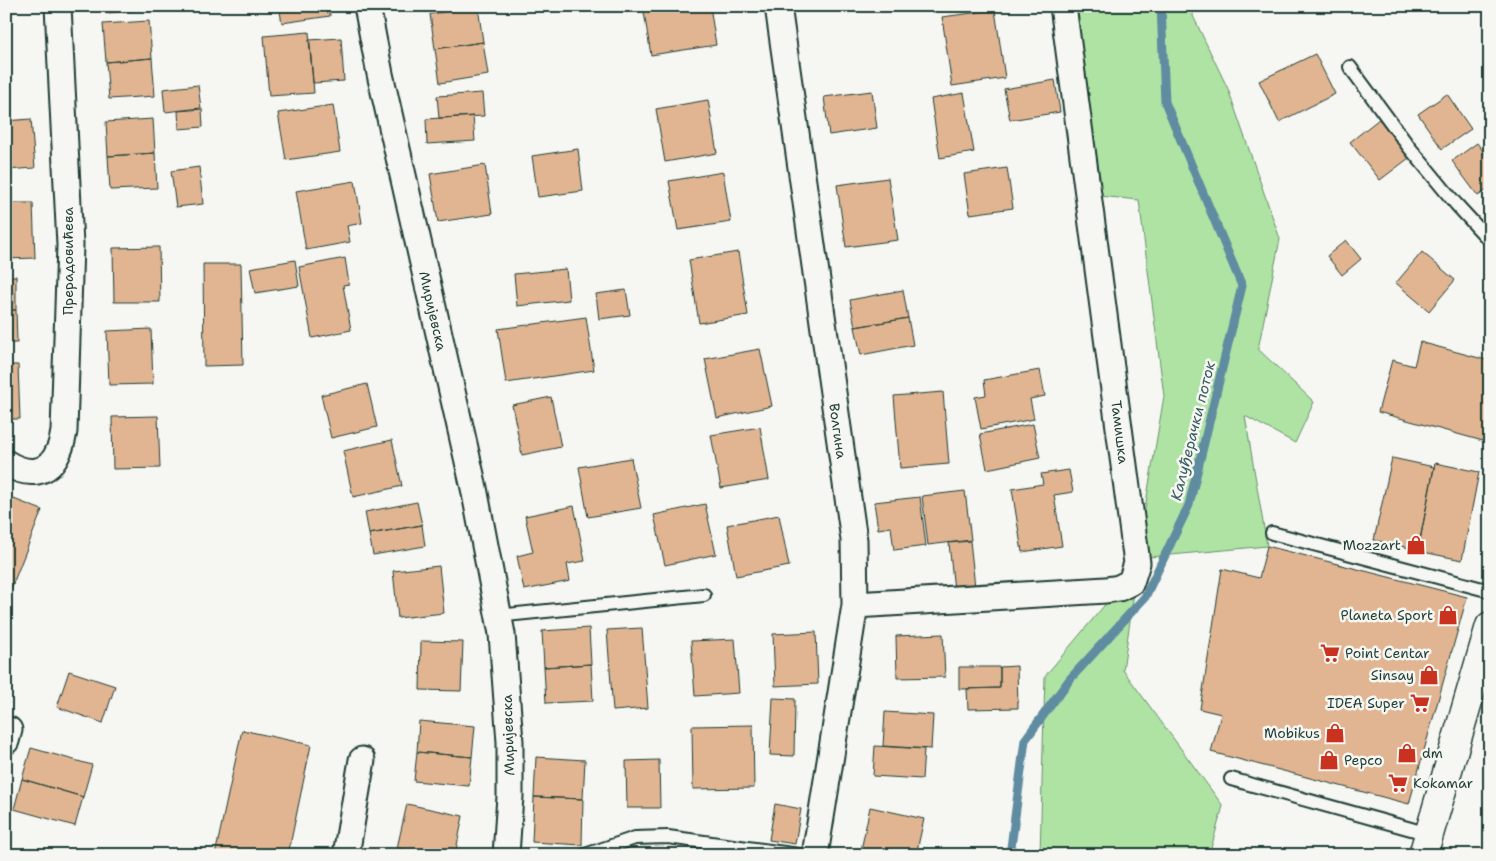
<svg xmlns="http://www.w3.org/2000/svg" width="1496" height="861" viewBox="0 0 1496 861" font-family="'Shantell Sans',sans-serif">
  <style>
    .green { fill: #afe3a4; stroke: #67906c }
    .lines { fill: none; stroke-linecap: round; stroke-linejoin: round }
    .stream { stroke: #608ca1; stroke-width: 9 }
    .building { fill: #e1b591; stroke: #1f3d34 }
    .service-casing { stroke: #1f3d34; stroke-width: 16 }
    .minor-casing { stroke: #1f3d34; stroke-width: 29 }
    .tertiary-casing { stroke: #1f3d34; stroke-width: 31 }
    .service { stroke: #f6f6f2; stroke-width: 12 }
    .minor { stroke: #f6f6f2; stroke-width: 25 }
    .tertiary { stroke: #f6f6f2; stroke-width: 28 }
    .labels { text-anchor: middle; stroke-width: 5; stroke-linejoin: round; paint-order: stroke }
    .street-label { font-size: 14px; fill: #1f3d34; stroke: #f6f6f2 }
    .poi-label { font-size: 14px; fill: #1f3d34; stroke: #f6f6f2; text-anchor: end }
    .water-label { font-size: 15px; font-style: italic; fill: #3a5e61; stroke: #f6f6f2 }
  </style>
  <rect width="100%" height="100%" fill="#f6f6f2"/>
  <filter id="ink" filterUnits="userSpaceOnUse"><feTurbulence type="fractalNoise" baseFrequency=".02" numOctaves="2"/><feDisplacementMap in="SourceGraphic" scale="10" xChannelSelector="R" yChannelSelector="G"/><feConvolveMatrix kernelMatrix="1 2 1 2 8 2 1 2 1" color-interpolation-filters="sRGB"/></filter>
  <g filter="url(#ink)">
    <path class="green" d="M1063,6H1194L1193,16L1228,89L1280,239L1258,349L1314,402L1295,443L1245,416L1267,546L1139,558L1123,670L1223,806L1209,855H1040L1045,676L1119,588L1136,562L1164,396L1139,200L1089,195Z"/>
    <g class="lines">
      <path class="stream" d="M1010,855L1025,740L1070,679L1145,597L1189,505L1242,286L1165,102L1161,6"/>
    </g>
    <path class="building" d="M106,6H152V9L107,13Z
      M279,6H329L330,16L282,23Z
      M643,6H710L716,45L651,55Z
      M478,7L483,42L435,49L430,14Z
      M995,10L1005,78L952,86L942,17Z
      M149,21L152,58L106,62L103,24Z
      M309,32L314,93L269,96L264,36Z
      M341,38L344,81L313,83L309,40Z
      M483,42L488,75L440,83L435,49Z
      M1315,54L1335,94L1279,122L1259,81Z
      M152,58L155,96L109,99L106,62Z
      M1055,80L1060,112L1010,120L1004,89Z
      M198,85L201,108L165,112L163,89Z
      M872,91L877,128L829,135L824,97Z
      M482,93L484,116L439,118L437,96Z
      M964,93L974,152L940,158L931,99Z
      M1447,94L1471,129L1442,149L1418,114Z
      M708,100L717,153L665,162L656,109Z
      M333,105L340,152L286,160L278,113Z
      M202,109L203,127L179,129L178,111Z
      M473,116L475,141L427,144L426,119Z
      M31,119L35,168L6,170V121Z
      M153,119L155,153L108,156L106,122Z
      M1379,119L1409,158L1380,180L1350,142Z
      M1477,143L1490,160V188L1478,196L1452,161Z
      M578,149L583,191L538,197L532,156Z
      M155,153L157,188L110,190L108,156Z
      M485,165L492,214L438,222L430,174Z
      M199,167L203,204L176,207L171,171Z
      M1007,168L1013,208L970,214L964,174Z
      M723,172L731,222L678,230L669,181Z
      M888,178L898,240L846,247L837,185Z
      M355,181L362,223L347,226L350,242L306,250L296,191Z
      M6,203H33L35,258L6,259Z
      M1346,240L1361,259L1342,275L1327,256Z
      M159,247L160,302H114L113,248Z
      M738,252L748,315L699,323L689,260Z
      M1422,252L1455,280L1429,311L1396,283Z
      M345,258L349,284L343,285L351,330L312,338L299,267Z
      M295,260L299,286L255,293L250,268Z
      M203,264H241L243,365L204,366Z
      M566,269L569,300L517,306L514,274Z
      M6,276H16V310H6Z
      M626,290L630,315L599,319L596,294Z
      M903,290L908,318L855,327L850,300Z
      M6,310H16L17,343H6Z
      M586,317L594,370L506,383L498,329Z
      M908,318L913,345L861,355L855,327Z
      M151,329L153,384L109,385L107,331Z
      M1420,342L1490,361V443L1378,412L1392,360L1414,366Z
      M760,349L772,406L717,418L705,359Z
      M6,365H18L20,419H6Z
      M1040,370L1045,396L1030,399L1034,419L981,429L975,397L986,395L984,380Z
      M367,384L377,427L331,438L321,395Z
      M943,392L949,464L900,468L894,396Z
      M551,397L561,447L522,455L512,405Z
      M158,416L160,468L113,469L112,417Z
      M1033,424L1040,458L987,469L980,434Z
      M760,427L769,480L721,488L711,435Z
      M392,440L402,486L353,497L343,451Z
      M631,458L641,508L588,517L579,467Z
      M1392,458L1434,467L1418,550L1374,540Z
      M1435,463L1479,472L1462,560L1418,551Z
      M1069,470L1073,492L1054,495L1062,546L1022,552L1012,489L1043,484L1041,474Z
      M965,491L971,540L928,545L922,496Z
      M6,496L42,510L9,594L6,593Z
      M920,497L926,546L894,550L891,527L878,529L874,502Z
      M417,502L422,525L369,534L365,512Z
      M705,504L716,554L665,565L654,515Z
      M574,506L585,561L567,564L570,581L524,590L517,556L533,552L525,516Z
      M779,515L789,566L736,576L727,525Z
      M422,525L425,546L373,555L369,534Z
      M970,541L975,587L954,590L949,543Z
      M1267,546L1467,597L1409,804L1211,752L1221,714L1200,709L1222,569L1259,578Z
      M439,566L444,613L398,618L393,571Z
      M589,628L591,664L544,667L542,631Z
      M642,628L648,708L613,711L607,630Z
      M816,632L818,684L775,686L773,634Z
      M943,634L945,677L897,678L896,636Z
      M735,639L739,693L695,696L691,641Z
      M421,641L463,642L461,691L420,690Z
      M591,664L593,701L546,703L544,667Z
      M1017,666L1018,708L968,709L967,689L1000,688V667Z
      M959,667H1000V688L959,689Z
      M69,671L115,686L103,723L57,707Z
      M773,698L795,699L794,756L770,755Z
      M885,712L933,715L931,749L883,746Z
      M419,721L475,726L472,757L417,752Z
      M753,725L754,788L693,789L692,726Z
      M242,730L311,745L288,855H215Z
      M875,746L924,749L922,779L873,776Z
      M31,748L92,765L83,797L22,779Z
      M417,752L472,757L469,786L414,781Z
      M536,757L585,760L583,799L534,797Z
      M659,760L660,808H627L626,761Z
      M22,779L83,797L75,826L14,809Z
      M534,797L583,799L582,845L532,842Z
      M407,804L463,816L455,855H430L397,848Z
      M775,804L801,809L795,844L769,840Z
      M870,807L924,819L916,855H860Z
      M6,849L26,855H6Z"/>
    <g class="lines">
      <defs>
        <path id="service" d="M1350,67L1409,147L1456,204L1490,241
          M1272,533L1490,591
          M497,616L704,595
          M1231,779L1429,834
          M585,855L635,838L668,837L799,855"/>
        <path id="minor" d="M367,6L380,74L474,488L502,634L510,742V796L506,855
          M778,6L854,540L855,605L815,855
          M6,463C27,476 49,476 59,450C62,444 63,437 64,431L70,245L58,6
          M855,605L1106,590L1119,588L1131,582L1137,563L1063,6
          M6,741L9,730
          M346,855L362,760"/>
        <path id="tertiary" d="M1423,855L1490,626"/>
      </defs>
      <use href="#service" class="service-casing"/>
      <use href="#minor" class="minor-casing"/>
      <use href="#tertiary" class="tertiary-casing"/>
      <use href="#service" class="service"/>
      <use href="#minor" class="minor"/>
      <use href="#tertiary" class="tertiary"/>
    </g>
  </g>
  <defs>
    <symbol id="shop-bare" viewBox="-9 -9 18 18"><path d="M-5-2.5h2.3a2.7 3.5 0 0 1 5.4 0H5L5.5 6h-11ZM-1.5-2.5h3a1.5 2.3 0 0 0-3 0Z" fill="#c8321e" stroke="#f6f6f2" stroke-width="2.5" paint-order="stroke"/></symbol>
    <symbol id="supermarket-bare" viewBox="-9 -9 18 18"><path d="M-6-5.5h2.5l.6 2H6L4.5 2H-2.5L-4.4-4H-6ZM-1.5 3.2a1.3 1.3 0 1 0 .1 0ZM3 3.2a1.3 1.3 0 1 0 .1 0Z" fill="#c8321e" stroke="#f6f6f2" stroke-width="2.5" paint-order="stroke"/></symbol>
  </defs>
  <g fill-rule="evenodd">
    <use href="#shop-bare" x="1402" y="531" width="28" height="28"/>
    <use href="#shop-bare" x="1434" y="601" width="28" height="28"/>
    <use href="#supermarket-bare" x="1316" y="639" width="28" height="28"/>
    <use href="#shop-bare" x="1415" y="661" width="28" height="28"/>
    <use href="#supermarket-bare" x="1406" y="689" width="28" height="28"/>
    <use href="#shop-bare" x="1321" y="719" width="28" height="28"/>
    <use href="#shop-bare" x="1393" y="739" width="28" height="28"/>
    <use href="#shop-bare" x="1315" y="746" width="28" height="28"/>
    <use href="#supermarket-bare" x="1384" y="769" width="28" height="28"/>
  </g>
  <g class="labels">
    <g class="street-label">
      <text transform="translate(68 261) rotate(-90)" y="5">Прерадовићева</text>
      <text transform="translate(433 311) rotate(77)" y="5">Миријевска</text>
      <text transform="translate(838 431) rotate(82)" y="5">Волгина</text>
      <text transform="translate(1120 432) rotate(83)" y="5">Тамишка</text>
      <text transform="translate(508 735) rotate(-92)" y="5">Миријевска</text>
    </g>
    <g class="poi-label">
      <text x="1401" y="550">Mozzart</text>
      <text x="1433" y="620">Planeta Sport</text>
      <text x="1345" y="658" text-anchor="start">Point Centar</text>
      <text x="1414" y="680">Sinsay</text>
      <text x="1405" y="708">IDEA Super</text>
      <text x="1320" y="738">Mobikus</text>
      <text x="1422" y="758" text-anchor="start">dm</text>
      <text x="1344" y="765" text-anchor="start">Pepco</text>
      <text x="1413" y="788" text-anchor="start">Kokamar</text>
    </g>
    <g class="water-label">
      <text transform="translate(1193 431) rotate(-76)" y="5">Калуђерачки поток</text>
    </g>
  </g>
  <rect width="1496" height="861" fill="none" stroke="#f6f6f2" stroke-width="25"/>
  <rect x="12" y="12" width="1471" height="836" fill="none" stroke="#1f3d34" stroke-width="2" filter="url(#ink)"/>
</svg>
